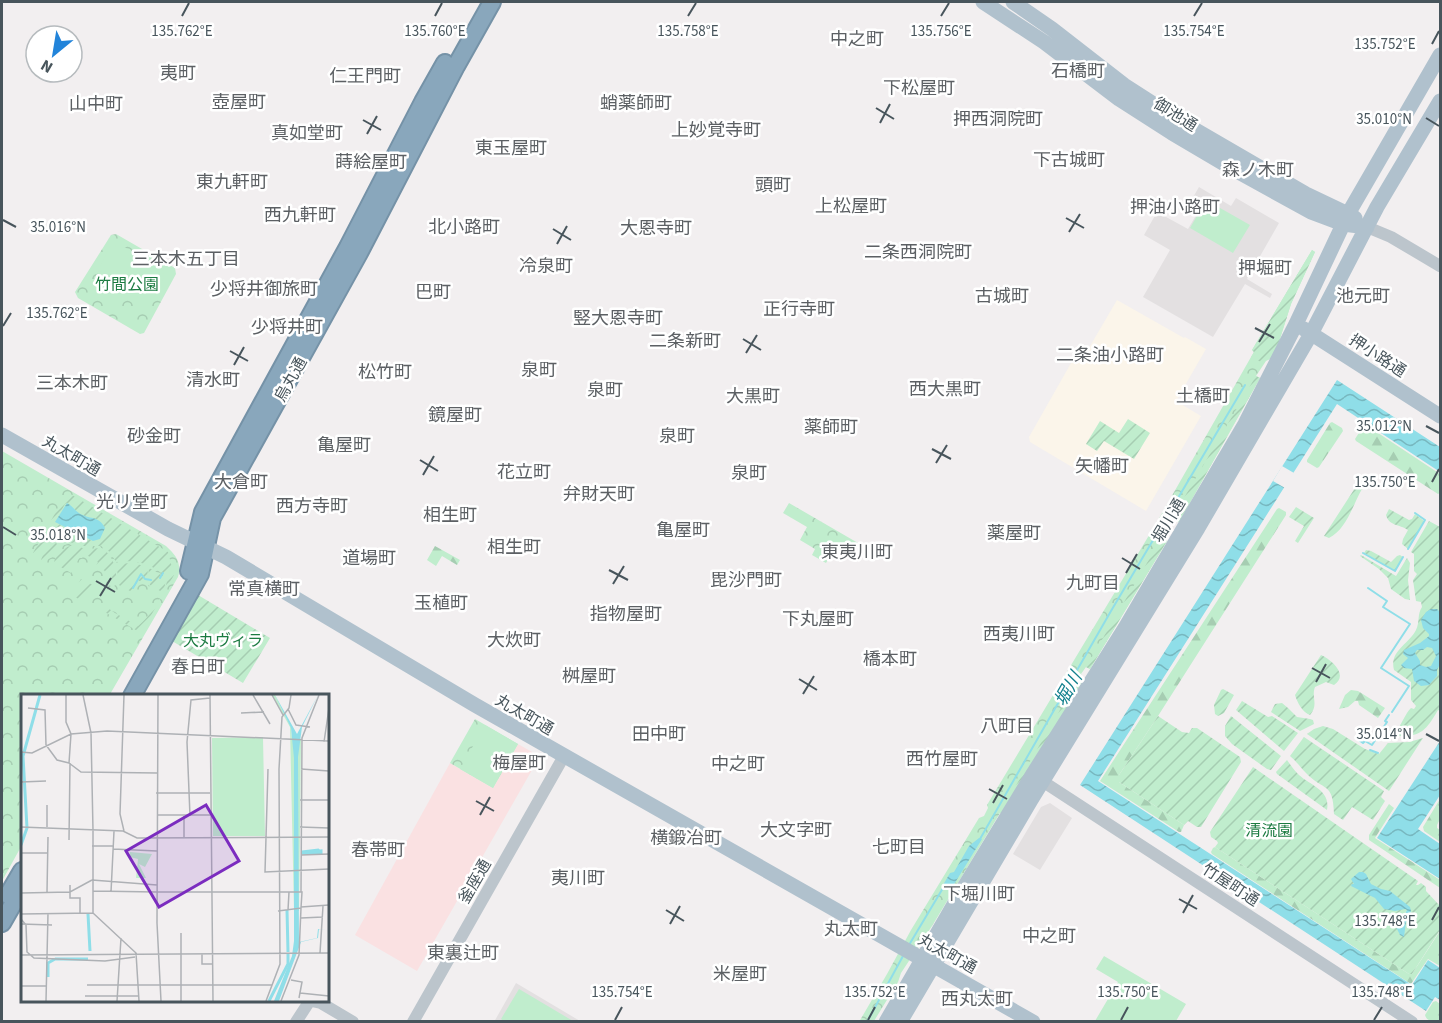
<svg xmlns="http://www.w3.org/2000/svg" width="1442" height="1023" viewBox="0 0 1442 1023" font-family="'Source Sans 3','Noto Sans JP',sans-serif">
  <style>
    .commercial { fill: #fbf5ea }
    .education { fill: #e3e0e1 }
    .medical { fill: #fae1e2 }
    .forest { fill: url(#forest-firs) }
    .park { fill: url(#park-crowns) }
    .garden { fill: url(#garden-furrows); fill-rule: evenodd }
    .pitch { fill: #c0edcd }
    .water { fill: url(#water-waves); fill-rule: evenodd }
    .pier { fill: #f2eff0 }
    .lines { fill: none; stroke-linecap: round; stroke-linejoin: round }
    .stream { stroke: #8fdee8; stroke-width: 2 }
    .highway-casing { stroke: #7592a7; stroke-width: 20 }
    .minor { stroke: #bcc5cc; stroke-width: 12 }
    .major { stroke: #b0c1cd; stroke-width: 15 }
    .highway { stroke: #89a7bc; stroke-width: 16 }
    .ticks { fill: none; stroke: #48555c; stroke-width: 2 }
    .labels { text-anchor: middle; stroke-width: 5; stroke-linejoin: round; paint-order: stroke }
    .street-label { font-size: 16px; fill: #48555c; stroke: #fff }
    .park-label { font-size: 16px; fill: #1c7b42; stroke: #fff }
    .neighbourhood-label { font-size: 18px; fill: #5c6064; stroke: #fff }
    .water-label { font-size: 18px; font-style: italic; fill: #13808e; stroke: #fff }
    .inset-river { fill: none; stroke: #8fdee8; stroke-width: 3 }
    .inset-road { fill: none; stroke: #aeb1b5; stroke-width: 1.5 }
    .view { fill: #7b2cbf; fill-opacity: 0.15; stroke: #7b2cbf; stroke-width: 3 }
    .inset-edge { fill: none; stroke: #48555c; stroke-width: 3 }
    .ticks-label { font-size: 15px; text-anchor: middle; fill: #48555c; stroke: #fff; stroke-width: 5; stroke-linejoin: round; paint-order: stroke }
  </style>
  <defs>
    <pattern id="forest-firs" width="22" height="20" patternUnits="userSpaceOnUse" patternTransform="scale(1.5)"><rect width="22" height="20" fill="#c0edcd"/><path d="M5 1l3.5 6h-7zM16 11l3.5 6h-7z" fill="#a6cdb2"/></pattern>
    <pattern id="park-crowns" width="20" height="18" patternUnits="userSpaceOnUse" patternTransform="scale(1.5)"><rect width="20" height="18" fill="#c0edcd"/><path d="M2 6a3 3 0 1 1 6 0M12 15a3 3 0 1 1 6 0" fill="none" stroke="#a6cdb2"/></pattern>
    <pattern id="garden-furrows" width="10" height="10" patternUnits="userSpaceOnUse" patternTransform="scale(1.5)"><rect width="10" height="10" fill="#c0edcd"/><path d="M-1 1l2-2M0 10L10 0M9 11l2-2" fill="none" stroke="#a6cdb2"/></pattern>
    <pattern id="water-waves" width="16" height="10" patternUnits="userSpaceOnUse" patternTransform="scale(1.5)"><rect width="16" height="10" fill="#8fdee8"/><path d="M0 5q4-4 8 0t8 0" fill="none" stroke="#77b7bf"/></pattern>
  </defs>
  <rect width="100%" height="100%" fill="#f2eff0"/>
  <path class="commercial" d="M1117,300L1184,338L1185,337L1206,349L1176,401L1201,416L1146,511L1030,442L1029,437L1079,349L1086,353Z"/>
  <path class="education" d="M1199,187L1231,206L1236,198L1279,223L1247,279L1272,294L1270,298L1245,284L1213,337L1143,297L1170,250L1144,235L1157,212L1188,229L1202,205L1192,199Z
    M1050,803L1072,818L1040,870L1013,854L1041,807Z
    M516,983L580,1021L494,1022Z"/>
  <path class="medical" d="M518,744L532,752L536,763L417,971L355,935L450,763L493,788Z"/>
  <path class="forest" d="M1332,422L1342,428L1343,431L1319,467L1317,468L1307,462V460L1330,423Z
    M1364,425H1366L1440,474V493L1438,494L1356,441L1355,439Z
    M1279,508L1286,512V515L1158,716L1119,775V782L1184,825L1181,832H1179L1100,781L1277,509Z
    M435,546L460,560L457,565L442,556L436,566L427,560Z
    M1351,690L1358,691L1385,708L1378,718L1359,705L1358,701H1355L1348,707L1339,709L1345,695Z
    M1440,799V819L1437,825V828L1440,830V842L1424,831L1423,827Z
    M1389,804L1394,808L1375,838L1440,880V888L1369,840V835Z
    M1215,847L1409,974H1412L1440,931V966L1428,959L1411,984L1212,854L1211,852L1213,848Z
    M1436,1001L1440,1004V1021C1434,1022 1427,1022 1425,1015L1433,1002Z"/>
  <path class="park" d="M116,234L175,268L176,274L144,333L140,334L78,298L75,292L111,235Z
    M1312,250L1315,252L1291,304L1277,348L1272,358L1266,361L1256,376L1260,378L1179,522L1173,521L1165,536L1167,541L1090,669L1086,667L1081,674L1083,680L1003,813H1000L932,926L901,973L898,982L874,1021L859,1022L887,974L911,930L979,818L984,816L988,808L987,805L1157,522L1251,357L1254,352L1252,350Z
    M2,451L166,546C176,555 182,563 178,577L109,696H22V845L2,881Z
    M789,503L858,543L849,558L834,549L826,563L812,555L815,549L800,540L807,527L783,513Z
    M475,719L518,744L493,788L450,763Z"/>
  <path class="garden" d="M1312,250L1315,252L1291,304L1277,348L1272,358L1261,362L1251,357L1254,352L1252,350Z
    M1256,376L1260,378L1179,522L1171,520Z
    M1128,419L1150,433L1134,459L1104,441L1097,451L1086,444L1100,421L1119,433Z
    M1357,485L1362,489C1353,504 1347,529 1329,538L1324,536Z
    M67,492L168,552L174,575L141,633L103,611L105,606L115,613L138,626C149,618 165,594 167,581C159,564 133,559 116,562L110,552L101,546H84L75,542L61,546L55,536L52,534L48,539L52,541L55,540L58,547C57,556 50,560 41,560L44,552L39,549L34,557H33V553ZM68,503C73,505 74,509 78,513C90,521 99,513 104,531L100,539L93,541L55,522L65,504Z
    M1296,507L1314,518L1298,543L1295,541L1304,526L1289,517Z
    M1389,509L1409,520L1412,519L1415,514L1424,521L1408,549L1402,544L1403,539L1408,530C1399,524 1389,526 1386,515Z
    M1429,521L1440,527V711L1438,710C1425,732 1421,737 1394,736L1392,735C1393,732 1396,731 1398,728C1403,722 1405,714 1411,708L1414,709L1416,706L1411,700V682L1394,670C1389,651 1409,644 1416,630C1420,622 1417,614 1422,607L1421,602L1416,601L1413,580L1417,574L1414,571V554L1411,552Z
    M1164,534L1167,541L1090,669L1086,667Z
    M75,545L85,549L102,548C115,558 119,573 114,588L101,580L105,571L96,566L98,562L85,554L82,558H79L71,573L54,563C55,553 65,546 75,545Z
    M1366,550L1371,551L1391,562L1397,556L1400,555L1403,557L1395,571L1364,553Z
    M1361,555L1396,576L1407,558L1410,563L1408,580L1410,600L1405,599L1391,589L1388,578L1379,569L1360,556Z
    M133,563L148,567L147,581L150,587L138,580L132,592L117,584L118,576L116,564Z
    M149,568C160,574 171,577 162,592L150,585L148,577Z
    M81,579L95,586L85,603L72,595Z
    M198,595L270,638L243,683L172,641Z
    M1321,655C1332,660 1349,675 1334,685L1326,682L1315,687C1311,697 1319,705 1310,715C1303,713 1297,702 1295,695Z
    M1081,674L1083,680L1003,813H1000Z
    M1223,689L1234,695L1224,713L1218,716L1215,714L1214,705L1221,690Z
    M1242,701L1268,717L1272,716L1298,733L1284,751L1236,710Z
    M1282,703L1288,708L1297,717L1310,719L1313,720L1314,724L1300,731L1271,712L1275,704Z
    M1158,716L1182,732L1189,733L1192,728H1197L1240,757L1241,762L1201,827H1197L1188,821L1184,825L1119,782V775Z
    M1231,716L1281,756L1271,770L1267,769L1232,744L1225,736V726Z
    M1323,726L1333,729L1365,749L1379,754L1388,743L1409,742L1423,738L1389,791L1307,734L1314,729Z
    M1304,737L1384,791L1381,797L1385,801L1373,820L1352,807L1343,820L1334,814C1333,781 1324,792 1306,773C1301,768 1296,761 1290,756Z
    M1287,760C1290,764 1293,769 1297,773C1308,785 1331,789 1327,810L1277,774L1276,772Z
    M1253,767L1418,881L1416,885H1418L1421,883L1426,887V891L1440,906V930L1412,974H1409L1215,847L1218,843L1217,841L1211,837L1210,832Z"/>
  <path class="pitch" d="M1206,200L1250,225L1233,253L1190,228Z
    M121,245L162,269L164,278L154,297L144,300L101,274L100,266L110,247Z
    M485,725L518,744L493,788L460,769Z
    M1104,956L1186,1004L1176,1021H1095L1118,982L1096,969Z
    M519,989L573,1021L505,1022L501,1019Z"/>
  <path class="water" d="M1337,380L1440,447V472L1337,404L1098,781L1412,985L1428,960L1440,968V1000L1435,997L1426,1011L1080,785Z
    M67,503C73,506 74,510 79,513C89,520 99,515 105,528L100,539L93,541L55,522Z
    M1431,609H1437L1440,612L1439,624L1440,628V664L1437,670V676L1429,685L1421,686L1414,681L1412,669L1404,668L1401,665L1408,658L1403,654L1404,650L1420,643L1429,636V634L1423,628L1421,620L1426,612ZM1427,647L1432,648L1436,656L1431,666L1426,667L1420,665V661L1415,653L1417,650H1423Z
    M1440,741V795L1418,829L1440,844V879L1377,838Z
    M979,838L982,839L953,886L951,885L946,887L943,885L950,873L954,872L969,846Z
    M1359,872H1363L1366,874L1371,884L1381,889L1390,891L1410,907L1411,911L1406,922L1404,937L1400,935L1396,927L1402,920L1407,910L1405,909L1395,911L1384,909L1375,898L1351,886L1352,884H1354L1351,879Z"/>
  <path class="pier" d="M1282,466L1294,473L1285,488L1273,481Z"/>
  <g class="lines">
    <path class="stream" d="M1408,549L1425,520L1415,513
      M1363,553L1395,571L1403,557
      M160,578L163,573
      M133,588L141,574L145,579L151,580
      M1368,588L1387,601L1383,607L1410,624L1381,668L1409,686L1392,712
      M1356,738L1363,743L1365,741L1372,745L1387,722L1385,721L1389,715
      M1370,750L1378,753
      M980,839L1111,611L1245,385
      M909,945L946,883
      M867,1022L903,956"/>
    <defs>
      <path id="highway" d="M189,571L203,512L348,247L423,102L445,63
        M132,696L200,574L212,518L359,253L456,66L492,2
        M8,895L22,871
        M2,923L22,888"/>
    </defs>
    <use href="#highway" class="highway-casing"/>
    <path class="minor" d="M1367,227L1391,237L1440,266
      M1036,777L1412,1022
      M307,1000L321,1003L353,1022
      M296,1022L309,1002
      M413,1022L564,756"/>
    <path class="major" d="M983,2L1044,42L1119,99L1172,133L1233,169L1311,212L1343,224L1367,227
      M1013,2L1052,29L1124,85L1180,121L1306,194L1348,214L1355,218
      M1304,329L1440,416
      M2,435L168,529L226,557L475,705L1033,1022
      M886,1022L963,889L1033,774L1125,628L1245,424L1296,324L1348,214L1440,55
      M900,1022L1031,800L1198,528L1311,334L1377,207L1440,101"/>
    <use href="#highway" class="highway"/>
  </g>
  <path class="ticks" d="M182,16L189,3M435,16L442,3M688,16L696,3M941,16L949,3M1194,16L1202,3M1432,44L1439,31M876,108L894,119M1426,118L1439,126M363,120L381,130M880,123L890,104M367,134L377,116M1066,218L1084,228M3,220L16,227M553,229L571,240M1069,232L1080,214M557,244L567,226M3,326L11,313M1255,328L1274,338M743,339L761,350M1259,342L1270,324M230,351L248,361M746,353L757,335M234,365L244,347M1426,426L1439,433M932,449L951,459M420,460L438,471M936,463L947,445M423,475L434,456M1432,482L1439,469M3,527L16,535M1122,558L1140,569M609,570L628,580M1126,573L1137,554M96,581L115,592M613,584L624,566M100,596L111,578M1312,668L1330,678M799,679L817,690M1316,682L1326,664M803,694L814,676M1426,734L1439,741M989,789L1007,799M476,801L494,811M993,803L1003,785M480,815L490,797M1179,899L1197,909M666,910L684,921M1183,913L1193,895M1432,920L1439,907M670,924L680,906M615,1020L622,1007M868,1020L875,1007M1121,1020L1128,1007M1374,1020L1382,1007"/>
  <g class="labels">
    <g class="street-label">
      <text transform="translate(1176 114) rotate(32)" y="6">御池通</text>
      <text transform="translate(1378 355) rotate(33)" y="6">押小路通</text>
      <text transform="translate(290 379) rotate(-61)" y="6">烏丸通</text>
      <text transform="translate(72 455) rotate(30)" y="6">丸太町通</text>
      <text transform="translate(1168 520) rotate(-59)" y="6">堀川通</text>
      <text transform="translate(525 714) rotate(30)" y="6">丸太町通</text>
      <text transform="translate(474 881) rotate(-60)" y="6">釜座通</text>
      <text transform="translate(1231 884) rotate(33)" y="6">竹屋町通</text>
      <text transform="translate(948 953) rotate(29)" y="6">丸太町通</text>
    </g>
    <g class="park-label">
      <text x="127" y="290">竹間公園</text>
      <text x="223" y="646">大丸ヴィラ</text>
      <text x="1269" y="836">清流園</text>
    </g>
    <g class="neighbourhood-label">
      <text x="857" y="45">中之町</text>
      <text x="1078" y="77">石橋町</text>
      <text x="178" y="79">夷町</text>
      <text x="365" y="82">仁王門町</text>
      <text x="919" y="94">下松屋町</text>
      <text x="239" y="108">壺屋町</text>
      <text x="636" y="109">蛸薬師町</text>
      <text x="96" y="110">山中町</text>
      <text x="998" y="125">押西洞院町</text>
      <text x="716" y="136">上妙覚寺町</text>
      <text x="307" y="139">真如堂町</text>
      <text x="511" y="154">東玉屋町</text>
      <text x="1069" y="166">下古城町</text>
      <text x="371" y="168">蒔絵屋町</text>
      <text x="1258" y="176">森ノ木町</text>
      <text x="232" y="188">東九軒町</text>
      <text x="773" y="191">頭町</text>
      <text x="851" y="212">上松屋町</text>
      <text x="1175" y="213">押油小路町</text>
      <text x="300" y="221">西九軒町</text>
      <text x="464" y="233">北小路町</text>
      <text x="656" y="234">大恩寺町</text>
      <text x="918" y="258">二条西洞院町</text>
      <text x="186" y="265">三本木五丁目</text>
      <text x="546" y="272">冷泉町</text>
      <text x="1265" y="274">押堀町</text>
      <text x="264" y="295">少将井御旅町</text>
      <text x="433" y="298">巴町</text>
      <text x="1002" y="302">古城町</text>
      <text x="1363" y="302">池元町</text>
      <text x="799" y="315">正行寺町</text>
      <text x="618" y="324">竪大恩寺町</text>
      <text x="287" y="333">少将井町</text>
      <text x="685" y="347">二条新町</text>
      <text x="1110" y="361">二条油小路町</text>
      <text x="539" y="376">泉町</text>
      <text x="385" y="378">松竹町</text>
      <text x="213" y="386">清水町</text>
      <text x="72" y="389">三本木町</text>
      <text x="945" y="395">西大黒町</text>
      <text x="605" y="396">泉町</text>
      <text x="753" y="402">大黒町</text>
      <text x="1203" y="402">土橋町</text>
      <text x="455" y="421">鏡屋町</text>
      <text x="831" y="433">薬師町</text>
      <text x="154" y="442">砂金町</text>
      <text x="677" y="442">泉町</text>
      <text x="344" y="451">亀屋町</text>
      <text x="1102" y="472">矢幡町</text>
      <text x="524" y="478">花立町</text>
      <text x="749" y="479">泉町</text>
      <text x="241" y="488">大倉町</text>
      <text x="599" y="500">弁財天町</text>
      <text x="132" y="508">光リ堂町</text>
      <text x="312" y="512">西方寺町</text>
      <text x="450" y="521">相生町</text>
      <text x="683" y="536">亀屋町</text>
      <text x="1014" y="539">薬屋町</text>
      <text x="514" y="553">相生町</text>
      <text x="857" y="558">東夷川町</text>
      <text x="369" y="564">道場町</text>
      <text x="746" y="586">毘沙門町</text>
      <text x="1093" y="589">九町目</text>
      <text x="264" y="595">常真横町</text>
      <text x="441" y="609">玉植町</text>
      <text x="626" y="620">指物屋町</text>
      <text x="818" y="625">下丸屋町</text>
      <text x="1019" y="640">西夷川町</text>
      <text x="514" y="646">大炊町</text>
      <text x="890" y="665">橋本町</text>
      <text x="198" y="673">春日町</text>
      <text x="589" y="682">桝屋町</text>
      <text x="1007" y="732">八町目</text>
      <text x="659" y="740">田中町</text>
      <text x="942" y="765">西竹屋町</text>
      <text x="519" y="769">梅屋町</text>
      <text x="738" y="770">中之町</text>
      <text x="796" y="836">大文字町</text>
      <text x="686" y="844">横鍛冶町</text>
      <text x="899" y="853">七町目</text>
      <text x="378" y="856">春帯町</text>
      <text x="578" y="884">夷川町</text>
      <text x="979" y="900">下堀川町</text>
      <text x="851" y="935">丸太町</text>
      <text x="1049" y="942">中之町</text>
      <text x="463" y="959">東裏辻町</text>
      <text x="740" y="980">米屋町</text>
      <text x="977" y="1005">西丸太町</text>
    </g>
    <g class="water-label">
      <text transform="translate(1068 689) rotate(-60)" y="6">堀川</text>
    </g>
  </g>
  <g transform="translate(21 694)">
    <rect width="308" height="308" fill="#f2eff0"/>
    <path d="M251,1H254L270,33L271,45L280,46L278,217H273L269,33ZM242,43L244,142H192L191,44Z" fill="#c0edcd"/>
    <path d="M109,158L131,160L124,173L118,170L125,184H115L117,165L109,163Z" fill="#c0edcd"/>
    <path d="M254,1L276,40L297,1L281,33L277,63L278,248L296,244L297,235L307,236L298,235L297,244L280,248L258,307H253L271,262L273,247V64L270,34Z" fill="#8fdee8"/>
    <path class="inset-river" d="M0,151L6,134L2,62L19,1M297,156L298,157L296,158H281ZM300,157V159H281ZM266,216L267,258M67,220L69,257M34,265H67M27,283V269L34,265M248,307L267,270V260"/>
    <path class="inset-road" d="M45,1V28L50,40L48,69M62,1L70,39M137,1L136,229L140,307M189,1L192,307M232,1L249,30M251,1L262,21M7,14L24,16L25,51L36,66L48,69M267,15L275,31L289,33M220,19L243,18M70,39L72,136M303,48L308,14M0,58L11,59L50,40L86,37L308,47M48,69L60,78L136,79M247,75L244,178L308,175M280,75L308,77M0,88L25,87M135,99H189M279,106H308M26,111V133M136,121H189M163,122V143M169,122L166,48L170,6L189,4M0,133L102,137L116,144L308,143M279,133L308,134M103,137L99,120L103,1M48,146L49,69M71,152H92M92,155L136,157M0,159H27M280,161L308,160M71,186L136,191M49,191V204H59V219M72,197L135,198M26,198L27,143M90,198L93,137M135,198H281L280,214M280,198L281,44L298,1M0,199L49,198L71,186M280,213L308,211M267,216L268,198M257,217L280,214L278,261L260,307M72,219L115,259L118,307M0,220L72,219V136M280,224L302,223M0,225L5,231L6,258L13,264L84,267L114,263M0,230L31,231M160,239V307M299,259L302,212M181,260V270H192M0,261L308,259M270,286L281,288L278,304M66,291H251M0,292H25M279,299L308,302M64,302H118M25,307L27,219M96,307L100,244M245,307L259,270L258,75L261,23L268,14L270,1"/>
    <path class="view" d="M185,111L218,167L138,213L105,157Z"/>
    <rect width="308" height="308" class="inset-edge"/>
  </g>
  <g class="ticks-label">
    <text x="182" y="36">135.762°E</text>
    <text x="435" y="36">135.760°E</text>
    <text x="688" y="36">135.758°E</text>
    <text x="941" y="36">135.756°E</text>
    <text x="1194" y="36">135.754°E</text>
    <text x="1385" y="49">135.752°E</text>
    <text x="1384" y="124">35.010°N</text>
    <text x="58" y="232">35.016°N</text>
    <text x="57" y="318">135.762°E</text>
    <text x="1384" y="431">35.012°N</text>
    <text x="1385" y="487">135.750°E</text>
    <text x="58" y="540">35.018°N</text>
    <text x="1384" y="739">35.014°N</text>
    <text x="1385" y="926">135.748°E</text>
    <text x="622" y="997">135.754°E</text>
    <text x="875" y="997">135.752°E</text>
    <text x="1128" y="997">135.750°E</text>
    <text x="1382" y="997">135.748°E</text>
  </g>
  <rect width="1442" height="1023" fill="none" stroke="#48555c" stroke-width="6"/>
  <g transform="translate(54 54) rotate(210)"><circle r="28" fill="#ffffff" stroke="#b6bbbe" stroke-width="1.5"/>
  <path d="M0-4.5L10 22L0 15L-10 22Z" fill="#2284da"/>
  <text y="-9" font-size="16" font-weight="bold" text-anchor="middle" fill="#48555c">N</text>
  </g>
</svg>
